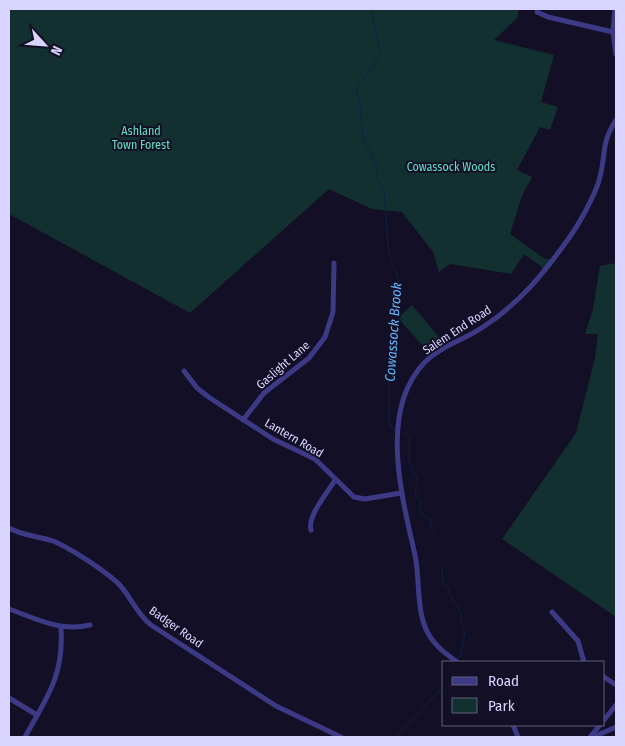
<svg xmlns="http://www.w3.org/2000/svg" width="625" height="746" viewBox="0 0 625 746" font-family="'Fira Sans Condensed',sans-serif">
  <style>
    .green { fill: #12302f }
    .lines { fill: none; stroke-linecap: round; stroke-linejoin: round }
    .stream { stroke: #0c2248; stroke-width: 1 }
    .minor { stroke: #3d3a85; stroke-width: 5 }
    .labels { text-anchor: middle; stroke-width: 4; stroke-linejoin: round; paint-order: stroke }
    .park-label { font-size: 12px; fill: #5fe0c0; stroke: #130f26 }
    .street-label { font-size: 12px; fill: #d9d4ff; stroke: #130f26 }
    .water-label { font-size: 14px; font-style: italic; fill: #62b6ff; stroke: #130f26 }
  </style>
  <rect width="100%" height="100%" fill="#130f26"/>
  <path class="green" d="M9,9H518V17L494,40L554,55L541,102L558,107L550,130L540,127L517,170L532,177L522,196L510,234L545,259H550L543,270L541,266L524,254L511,274L450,264L439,272L433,252L402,212L372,209L329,189L190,313L9,214Z
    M616,263V617L502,539L576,433L595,358L598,334H585L593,309L600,266Z
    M412,305L444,343L430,354L398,318Z"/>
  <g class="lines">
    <path class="stream" d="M371,9L380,51L374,65L356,89L360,105L363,138L378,168L376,177L384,190L388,246L392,263L398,278V288L392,316L389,369V421L392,428L395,430
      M403,432L408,436
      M409,438V460L412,469
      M414,472C420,479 417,485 415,494L421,502L420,512L430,519L432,529
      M433,532L435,538
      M442,567L443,584L449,588C449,599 459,605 461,616C462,622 461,625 465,632C463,641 463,649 459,658
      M396,737L439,691L444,682"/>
    <path class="minor" d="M615,9L613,32L616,54
      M537,12L548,17L613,32
      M184,371L197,388L210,398L273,439L315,459L354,497L365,499L401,493
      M243,420L264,393L309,358L325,337L333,312L334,263
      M9,528C23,536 38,536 53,541C70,548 97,566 112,578C129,590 134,612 151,625L276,706L341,737
      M311,530C307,516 328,492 335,480
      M9,609C37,619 60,632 90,625
      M552,612L578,641L584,662
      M457,662C449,656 440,650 434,642C414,619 421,582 415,555C402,497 378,410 425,362C441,346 464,340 483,327C520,303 544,273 569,238C579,224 596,194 600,177C606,153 601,143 616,120
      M604,677L616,685
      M9,698L37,715
      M604,720L616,705
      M513,725L518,737
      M25,737C47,697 64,676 61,628
      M590,737L600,725
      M593,737L616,727"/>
  </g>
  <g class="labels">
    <g class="park-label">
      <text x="141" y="135">Ashland<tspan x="141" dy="14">Town Forest</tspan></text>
      <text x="451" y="171">Cowassock Woods</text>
    </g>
    <g class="street-label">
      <text transform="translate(457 330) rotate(-33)" y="4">Salem End Road</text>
      <text transform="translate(283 365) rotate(-41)" y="4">Gaslight Lane</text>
      <text transform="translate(294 438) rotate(30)" y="4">Lantern Road</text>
      <text transform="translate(176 627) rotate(35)" y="4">Badger Road</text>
    </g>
    <g class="water-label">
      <text transform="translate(393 332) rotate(-86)" y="5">Cowassock Brook</text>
    </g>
  </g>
  <rect width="625" height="746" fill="none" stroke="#d9d4ff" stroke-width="20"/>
  <rect x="442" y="661" width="162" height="65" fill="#130f26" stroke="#625e7d"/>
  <rect x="452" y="677" width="25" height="8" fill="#3d3a85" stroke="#625e7d"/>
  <text x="488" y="686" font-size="15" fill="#d9d4ff">Road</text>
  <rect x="452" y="698" width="25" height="15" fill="#12302f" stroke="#625e7d"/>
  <text x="488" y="711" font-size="15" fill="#d9d4ff">Park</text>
  <g transform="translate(45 45) rotate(116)" stroke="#130f26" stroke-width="4" paint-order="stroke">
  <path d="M0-4L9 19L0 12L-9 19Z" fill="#d9d4ff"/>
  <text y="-8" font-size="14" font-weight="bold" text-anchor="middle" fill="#d9d4ff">N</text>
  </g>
</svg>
